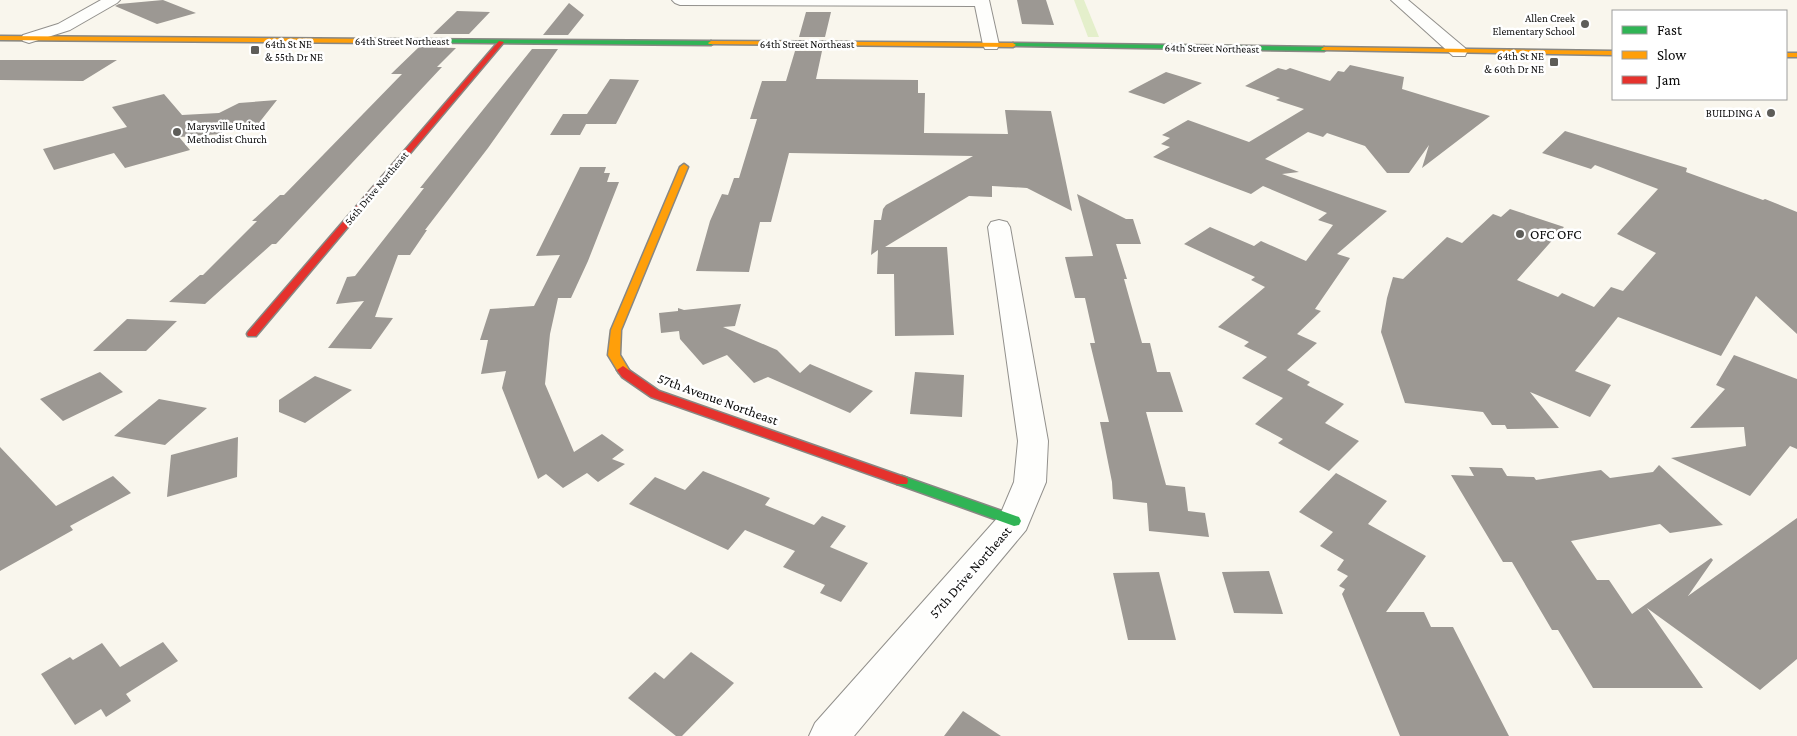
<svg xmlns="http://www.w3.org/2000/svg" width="1797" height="736" viewBox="0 0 1797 736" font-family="'Crimson Pro',serif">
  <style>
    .green { fill: #e4efcb }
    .building { fill: #9c9893 }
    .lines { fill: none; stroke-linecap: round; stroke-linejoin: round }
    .street-casing { stroke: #92908c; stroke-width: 2 }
    .fast-casing { stroke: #888783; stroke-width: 3 }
    .slow-casing { stroke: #888783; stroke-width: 3 }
    .jam-casing { stroke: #888783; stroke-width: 3 }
    .street { fill: #fefefc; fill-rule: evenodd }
    .fast { fill: #30b455; fill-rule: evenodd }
    .slow { fill: #ff9f0a; fill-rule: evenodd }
    .jam { fill: #e5322d; fill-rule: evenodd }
    .poi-dot { fill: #5e5d59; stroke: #fff; stroke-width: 2 }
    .labels { text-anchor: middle; stroke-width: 5; stroke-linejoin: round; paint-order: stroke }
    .far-poi-label { font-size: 11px; fill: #0a0a0a; stroke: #fff; text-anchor: end }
    .far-street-label { font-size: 11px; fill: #0a0a0a; stroke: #fff }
    .poi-label { font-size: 14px; fill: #0a0a0a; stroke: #fff; text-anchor: start }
    .street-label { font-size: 14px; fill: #0a0a0a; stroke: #fff }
  </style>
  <rect width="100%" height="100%" fill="#f9f6ed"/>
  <path class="green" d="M1074,0H1084L1099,37H1088Z"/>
  <path class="building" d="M163,0L196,13L157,24L115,6L119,4Z
    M1017,0H1046L1054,25L1022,24Z
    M569,3L584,15L568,35H543Z
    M457,11L490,12L469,34H433Z
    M806,12H831L825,37H799Z
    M419,47L456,48L437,67H442L276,244H272L205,304L169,302L200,275H203L257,221H252L280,195H284L402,74H391Z
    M532,49H558L488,148L425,230H427L410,255H398L375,317L393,318L371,349L328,348L364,301L336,304L347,277L355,276L424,188H420Z
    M795,51H822L816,79L918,80V93H925L924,133L1008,134L1005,110L1051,111L1072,211L1027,188L992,186V197L969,196L885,247H947L954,335L895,336L894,274H877L878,250L871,255L874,220H881L883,209L886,205L973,156L789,153L771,222H760L749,272L696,271L710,221L722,194L728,195L734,178H739L757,119H750L762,81H786Z
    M0,60H117L83,81H80L0,80Z
    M1350,65L1404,77L1402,89L1490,116L1422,168L1429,145L1409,173H1387L1365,146L1327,133L1323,137L1308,132L1265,159L1299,172L1282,174L1387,211L1337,254L1350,258L1315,309L1321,311L1297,334L1317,343L1287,370L1310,382L1307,385L1344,404L1325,423L1359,441L1329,471L1278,443L1283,439L1255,424L1283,398L1242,378L1267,357L1244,346L1249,342L1218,327L1265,287L1251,280L1255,277L1184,244L1210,227L1254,246L1261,241L1306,261L1333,225L1318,220L1327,213L1263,186L1251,194L1153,157L1170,147L1161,144L1170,138L1162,135L1188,120L1249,142L1304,109L1276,100L1280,98L1245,86L1278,68L1286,70L1290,68L1330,81L1338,71L1344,72Z
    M1166,72L1202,83L1164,104L1128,92Z
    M610,79L639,80L616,124H586L580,135H550L563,114H587Z
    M164,94L182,115L219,113L239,103L277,100L258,124L246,125L243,130L223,131L221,134L179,137L190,150L125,168L114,153L54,170L43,149L127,127L112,107Z
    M1565,131L1687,168L1686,172L1763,200L1765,199L1797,212V334L1756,296L1721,356L1618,317L1575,371L1611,385L1590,417L1530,392L1559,428L1507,429L1505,425H1492L1483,412L1405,403L1381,332L1387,298L1393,277L1403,279L1447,237L1462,243L1493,214L1501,217L1510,209L1564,227L1517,280L1558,297L1562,293L1594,307L1611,287L1623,291L1656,253L1617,234L1658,189L1595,165L1591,169L1542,153Z
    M580,167H606L604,173H610L607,182H619L588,261L571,298H558L550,334L545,384L574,452L602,434L624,450L612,459L625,464L598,482L587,473L563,488L546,474L538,479L502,388L506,371L481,374L488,340H480L490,309L534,306L560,255L536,256Z
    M1077,194L1126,219H1133L1141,244H1116L1127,279H1124L1142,343H1150L1157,372H1170L1183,412H1146L1166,485L1185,487L1188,511L1205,513L1209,537L1149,531L1147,503L1113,499L1112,482L1100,422H1109L1090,343H1095L1085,298H1075L1065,257L1093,256Z
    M741,304L735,326L723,327L777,350L800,373L810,364L873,391L850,413L768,377L754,383L727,355L703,365L680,339L679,331L661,333L659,313L678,311V308L684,310Z
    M127,319L177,321L146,351H93Z
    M1734,355L1797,379V449L1790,446L1750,496L1671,458L1746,446L1744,427L1690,428L1725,389L1716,385Z
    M100,372L123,392L63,421L40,399Z
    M915,372L964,375L962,417L910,414Z
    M315,376L352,390L305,423L279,412V400Z
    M159,399L207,408L165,445L114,436Z
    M238,437L237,477L167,497L171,455Z
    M0,447L56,506L113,476L131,493L70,526L73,530L0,571Z
    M1659,465L1723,525L1670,533L1660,524L1571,541L1597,580H1609L1632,614L1711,558L1713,560L1688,596L1797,518V659L1760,690L1647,608L1703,688H1593L1558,630H1552L1512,562H1503L1451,475L1474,476L1469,467L1502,468L1507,476L1534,477L1536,480L1601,470L1610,478L1653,472Z
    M703,471L770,498L765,505L814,525L822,516L846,526L830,547L868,563L841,602L820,593L825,585L783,567L795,551L745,530L728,550L629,504L655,477L685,490Z
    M1336,473L1387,501L1368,524L1426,556L1386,612H1424L1431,627H1453L1509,736H1400L1342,594L1345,589L1339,586L1348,576L1337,570L1344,560L1320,546L1333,532L1299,512Z
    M1269,571L1283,614L1234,613L1222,572Z
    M1159,572L1176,640H1128L1113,573Z
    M163,642L178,661L126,694L131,701L106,717L101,709L75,725L41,674L70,657L73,660L102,643L120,667Z
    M691,652L734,683L682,736H676L628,698L655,672L664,679Z
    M963,711L1001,736H944Z"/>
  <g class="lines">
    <defs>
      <path id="street" d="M101,0H120L117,3L70,30L29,43L23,41L21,38L23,35L58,24Z
        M672,0H989L999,45L997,49H985L983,45L975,6L680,5L675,3Z
        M1391,0H1408L1465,48L1467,52L1465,56H1453Z
        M999,220L1007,222L1010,227L1048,441L1046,482L1026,530L854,736H809L815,723L1000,515L1014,482L1018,441L988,227L991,222Z"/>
      <path id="fast" d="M381,39L711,41L714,43L711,45L379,42L378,41Z
        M1013,43L1324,47L1327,49L1324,51L1011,46L1010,45Z
        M902,476L1019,517L1021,521L1019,525L1014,526L897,484L896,481L897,478Z"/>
      <path id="slow" d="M0,36L381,39L384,41L381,43L0,40Z
        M711,41L1013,43L1016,45L1013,47L709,44L708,43Z
        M1324,47L1613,51V55L1322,50L1321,49Z
        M1786,53H1797V57H1786Z
        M684,164L688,167L621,330L620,355L629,370L627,373H619L608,355L611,330L680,167Z"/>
      <path id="jam" d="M499,41L504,42L256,336H248L247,334L248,332Z
        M623,366L659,391L907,478L908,481L907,484H897L651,397L622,377L617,370Z"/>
    </defs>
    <use href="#street" class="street-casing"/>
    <use href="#fast" class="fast-casing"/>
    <use href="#slow" class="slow-casing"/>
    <use href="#jam" class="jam-casing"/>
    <use href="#street" class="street"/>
    <use href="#fast" class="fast"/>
    <use href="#slow" class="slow"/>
    <use href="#jam" class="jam"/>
  </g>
  <g class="poi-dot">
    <circle cx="1585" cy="24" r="5"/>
    <rect x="250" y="45" width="10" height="10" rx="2.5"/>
    <rect x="1549" y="57" width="10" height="10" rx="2.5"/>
    <circle cx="1771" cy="113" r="5"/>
    <circle cx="177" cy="132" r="5"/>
    <circle cx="1520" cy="234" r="5"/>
  </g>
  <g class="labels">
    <g class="far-poi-label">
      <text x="1575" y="22">Allen Creek<tspan x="1575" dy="13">Elementary School</tspan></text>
      <text x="265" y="48" text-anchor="start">64th St NE<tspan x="265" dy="13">&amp; 55th Dr NE</tspan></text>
      <text x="1544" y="60">64th St NE<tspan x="1544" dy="13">&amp; 60th Dr NE</tspan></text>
      <text x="1761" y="117">BUILDING A</text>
      <text x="187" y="130" text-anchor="start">Marysville United<tspan x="187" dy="13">Methodist Church</tspan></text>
    </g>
    <g class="far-street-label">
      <text x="402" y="45">64th Street Northeast</text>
      <text x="807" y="48">64th Street Northeast</text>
      <text transform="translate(1212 48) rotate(1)" y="4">64th Street Northeast</text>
      <text transform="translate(376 188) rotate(-50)" y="4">56th Drive Northeast</text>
    </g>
    <g class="poi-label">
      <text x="1530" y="239">OFC OFC</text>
    </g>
    <g class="street-label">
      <text transform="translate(718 399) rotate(20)" y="5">57th Avenue Northeast</text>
      <text transform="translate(970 572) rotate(-49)" y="5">57th Drive Northeast</text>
    </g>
  </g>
  <rect x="1612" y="10" width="175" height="90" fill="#ffffff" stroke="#9d9d9d"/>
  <rect x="1622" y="26" width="25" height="8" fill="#30b455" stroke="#9d9d9d"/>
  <text x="1657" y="35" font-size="15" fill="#0a0a0a">Fast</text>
  <rect x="1622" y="51" width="25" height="8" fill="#ff9f0a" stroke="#9d9d9d"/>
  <text x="1657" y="60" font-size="15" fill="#0a0a0a">Slow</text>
  <rect x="1622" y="76" width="25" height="8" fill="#e5322d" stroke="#9d9d9d"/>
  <text x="1657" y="85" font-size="15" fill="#0a0a0a">Jam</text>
</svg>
